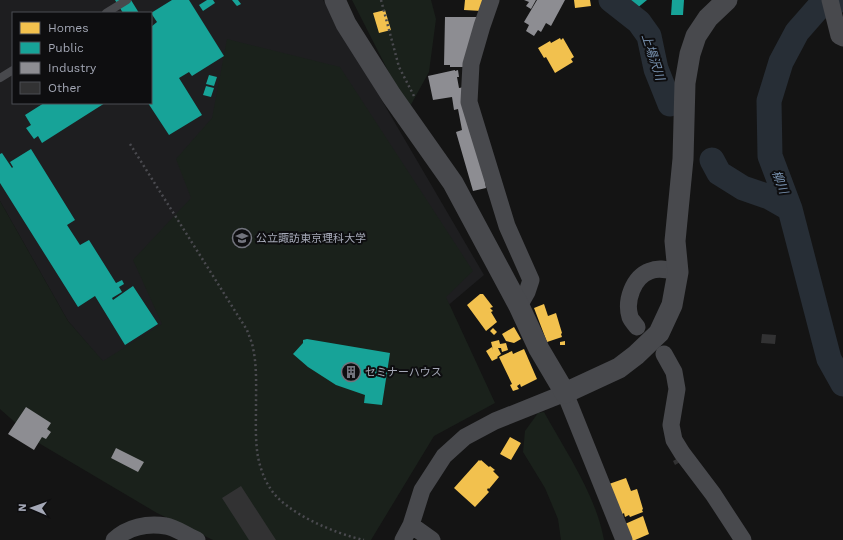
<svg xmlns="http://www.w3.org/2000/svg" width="843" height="540" viewBox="0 0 843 540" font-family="'Work Sans','Noto Sans JP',sans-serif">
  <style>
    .built { fill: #1e1e20; fill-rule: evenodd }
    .green { fill: #1a211b }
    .homes { fill: #f2c14e }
    .public { fill: #17a398 }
    .industry { fill: #8d8d92 }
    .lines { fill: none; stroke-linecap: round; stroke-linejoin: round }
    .river { stroke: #272e36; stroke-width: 25 }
    .building { fill: #323233 }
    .path { stroke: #4a4a4f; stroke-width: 2.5; stroke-dasharray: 2 3; stroke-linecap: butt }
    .service { stroke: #48494d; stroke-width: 8 }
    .minor { stroke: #48494d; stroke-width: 17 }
    .tertiary { stroke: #48494d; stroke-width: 21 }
    .labels { text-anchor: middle; stroke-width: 4; stroke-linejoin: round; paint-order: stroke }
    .poi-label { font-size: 11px; fill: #a4a8b6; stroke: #0e0e10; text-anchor: start }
    .water-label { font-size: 12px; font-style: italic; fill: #7a94b2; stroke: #0e0e10 }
  </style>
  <rect width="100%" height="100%" fill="#141414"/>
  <path class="built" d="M0,0H323L484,275L413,335L103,362L68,321L0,201ZM13,13H151V103H13Z"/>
  <path class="green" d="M352,0H431L436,19L429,72L408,110Z
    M227,39L340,67L473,271L446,297L495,403L434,436L371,540H213L157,513L37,442L0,409V201L68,321L103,361L162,324L133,260L191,198L176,159L212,118Z
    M544,412C566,452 596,495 604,540H561L558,519L545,488L523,452L525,431L538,413Z"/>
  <path class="homes" d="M465,0H486L482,11L464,10Z
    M574,0H590L591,6L575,8Z
    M385,10L391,30L379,33L373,13Z
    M560,38L561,40L563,38L574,57L571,59L573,62L555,73L546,57L544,58L538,48L550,41L551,43Z
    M480,294H483L493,307L490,308L493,311L491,312L497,322L486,331L467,305Z
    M544,304L548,316L556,313L562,333L561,334L562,337L547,342L534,308Z
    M514,327L521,339L514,343L506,341L502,334Z
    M493,328L497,332L494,335L490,331Z
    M499,340L501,348H498L501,354L497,357L498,358L492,361L486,351L492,347L493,350L491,342Z
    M565,341V345H560V342Z
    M506,343L508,350L502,352L500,344Z
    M524,349L537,379L521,387L520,384L517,386L519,389L513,391L510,385L512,384L499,357L512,351L513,354Z
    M510,437L521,443L511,460L500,454Z
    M479,460L480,461L481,460L489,467L490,466L495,470L493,471L499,477L489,489L488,488L487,490L489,492L475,507L454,488Z
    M626,478L631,491L637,489L643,509L642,510L643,512L630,517L629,515L625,517L624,513L621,515L609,484Z
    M643,516L649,534L635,540H632L625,524Z"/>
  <path class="public" d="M115,0H131L139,13H123Z
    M172,0H189L224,56L192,76L189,72L179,78L202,115L169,135L148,103H151V27L157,22L151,13Z
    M207,0H213L215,3L203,11L199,5Z
    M232,0H238L241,4L237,6L236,5Z
    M629,0H647L636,9Z
    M672,0H684L683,15H671Z
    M209,75L217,77L214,86L206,84Z
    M206,86L214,88L211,97L203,95Z
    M44,103H105L42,143L38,136L34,139L26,128L31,125L25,115Z
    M31,149L75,220L67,225L80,245L89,240L116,283L122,280L124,284L119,287L122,292L112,298L113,300L133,286L158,324L125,345L95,296L78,307L0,183V154L2,153L12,168L13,167L10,162Z
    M307,339L390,353L382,405L364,403L365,395L336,385L308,367L293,354L303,343V340Z"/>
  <path class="industry" d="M524,0H536L531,9L526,6L529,2Z
    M537,0H565L551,26L546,23L541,32L538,30L534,36L526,31L529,25L524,22Z
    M445,17H478L473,67H450V65H444Z
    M455,70V71L458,70L459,77H457L459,88L470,86L486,188L473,191L456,132L462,130L458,109L454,110L452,97L433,100L428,76Z
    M26,407L51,423L47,429L51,432L46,439L42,437L34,450L8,434Z
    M116,448L144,462L138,472L111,458Z"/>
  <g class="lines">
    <path class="river" d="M611,0L639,22L649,36L656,69L670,104
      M840,0L818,8L797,32L781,62L769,101L770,156L790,209L829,359L843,384
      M712,160L719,173L743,188L769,197L790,209"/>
  </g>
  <path class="building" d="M762,334L776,335L775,344L761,343Z
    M680,457L682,461L675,465L673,461Z
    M241,486L276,540H249L222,498Z"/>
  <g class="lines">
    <path class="path" d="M381,0L399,67L414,96
      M130,144L247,330C249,336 252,342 253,348C257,366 256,386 256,405C256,422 255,440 258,457C260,467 264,479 270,488C285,513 336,534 364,540"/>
    <path class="service" d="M106,13L127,0
      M0,78L13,70"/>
    <path class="minor" d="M491,0L482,26L471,64L469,102L507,226L531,280L527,292L519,306
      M830,0L839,36L843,38
      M637,327C635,324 631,320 630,317C625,301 633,277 650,271C659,267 668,270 678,272
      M664,354L674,372L677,389L671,425L674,440L682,453L713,494L743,540
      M411,525L432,540
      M114,540C128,527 147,523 166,526C174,527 188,536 197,540
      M403,540L411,525L422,490L444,456L465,437L495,421L565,393L624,540"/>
    <path class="tertiary" d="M335,0L346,24L391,95L453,183L519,306L539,349L565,393L619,368L636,355L659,333L672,305L678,272L675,241L683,159L685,83L690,54L696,36L708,18L727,0"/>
  </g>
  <defs>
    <symbol id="university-ring" viewBox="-11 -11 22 22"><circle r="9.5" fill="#0e0e10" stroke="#72747d" stroke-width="1.5"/><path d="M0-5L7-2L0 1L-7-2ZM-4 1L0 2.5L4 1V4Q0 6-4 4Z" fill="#72747d"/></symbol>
    <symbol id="building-ring" viewBox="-11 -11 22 22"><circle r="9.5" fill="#0e0e10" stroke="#72747d" stroke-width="1.5"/><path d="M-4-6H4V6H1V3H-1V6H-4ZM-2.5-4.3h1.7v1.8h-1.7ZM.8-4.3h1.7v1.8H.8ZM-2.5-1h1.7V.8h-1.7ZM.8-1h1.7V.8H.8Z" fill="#72747d"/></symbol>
  </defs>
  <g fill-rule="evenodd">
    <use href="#university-ring" x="231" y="227" width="22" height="22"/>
    <use href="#building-ring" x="340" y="361" width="22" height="22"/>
  </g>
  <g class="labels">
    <g class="poi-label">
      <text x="256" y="242">公立諏訪東京理科大学</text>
      <text x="365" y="376">セミナーハウス</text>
    </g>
    <g class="water-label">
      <text transform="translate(653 57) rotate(72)" y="4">上場沢川</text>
      <text transform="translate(780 182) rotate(69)" y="4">柳川</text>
    </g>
  </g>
  <rect x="12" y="12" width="140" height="92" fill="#0e0e10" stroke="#4a4c52"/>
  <rect x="20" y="22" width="20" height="12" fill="#f2c14e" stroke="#4a4c52"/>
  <text x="48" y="32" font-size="12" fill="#a4a8b6">Homes</text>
  <rect x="20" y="42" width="20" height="12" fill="#17a398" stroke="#4a4c52"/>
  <text x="48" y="52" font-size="12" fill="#a4a8b6">Public</text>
  <rect x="20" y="62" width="20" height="12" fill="#8d8d92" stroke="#4a4c52"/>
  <text x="48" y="72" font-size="12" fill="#a4a8b6">Industry</text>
  <rect x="20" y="82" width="20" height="12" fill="#323233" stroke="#4a4c52"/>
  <text x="48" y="92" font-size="12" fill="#a4a8b6">Other</text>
  <g transform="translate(32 508) rotate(272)" stroke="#0e0e10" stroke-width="3" paint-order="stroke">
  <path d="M0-3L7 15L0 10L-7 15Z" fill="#a4a8b6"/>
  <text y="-6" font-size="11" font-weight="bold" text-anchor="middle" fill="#a4a8b6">N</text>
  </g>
</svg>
